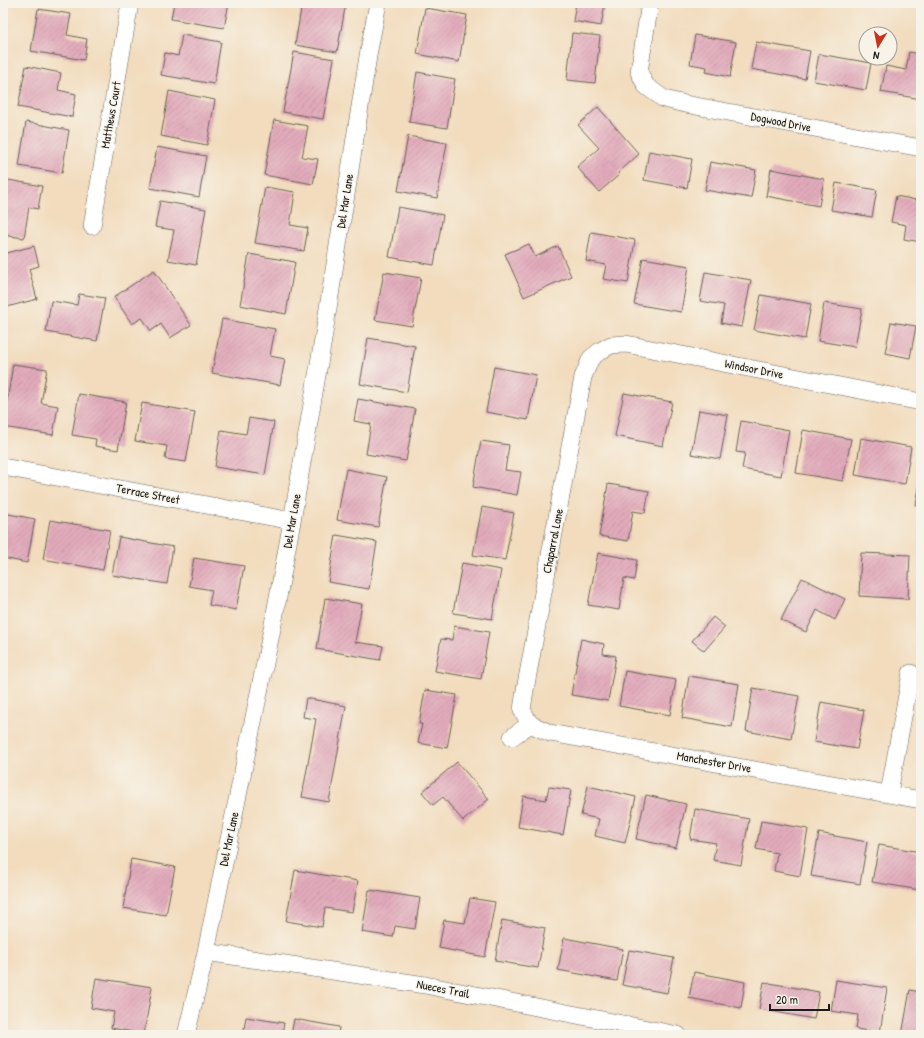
<svg xmlns="http://www.w3.org/2000/svg" width="924" height="1038" viewBox="0 0 924 1038" font-family="'Patrick Hand',sans-serif">
  <style>
    .building { fill: url(#building-hatch) }
    .lines { fill: none; stroke-linecap: round; stroke-linejoin: round }
    .minor-casing { stroke: #675f54; stroke-width: 18 }
    .minor { stroke: #fff; stroke-width: 17 }
    .labels { text-anchor: middle; stroke-width: 3; stroke-linejoin: round; paint-order: stroke }
    .street-label { font-size: 12px; fill: #1c1c1c; stroke: #f7f3e8 }
  </style>
  <defs>
    <pattern id="building-hatch" width="6" height="6" patternUnits="userSpaceOnUse"><rect width="6" height="6" fill="#e2abbb"/><path d="M-1 1l2-2M0 6l6-6M5 7l2-2" fill="none" stroke="#c193a0"/></pattern>
  </defs>
  <rect width="100%" height="100%" fill="#f7f3e8"/>
  <filter id="ink" filterUnits="userSpaceOnUse"><feTurbulence type="fractalNoise" baseFrequency=".025" numOctaves="2"/><feDisplacementMap in="SourceGraphic" scale="8" xChannelSelector="R" yChannelSelector="G"/><feConvolveMatrix kernelMatrix="1 2 1 2 8 2 1 2 1" color-interpolation-filters="sRGB"/></filter>
  <filter id="wash" filterUnits="userSpaceOnUse"><feTurbulence type="fractalNoise" baseFrequency=".012" numOctaves="4" result="noise"/><feDisplacementMap in="SourceGraphic" scale="16" xChannelSelector="R" yChannelSelector="G"/><feGaussianBlur stdDeviation="0.9" result="paint"/><feColorMatrix in="noise" values="0 0 0 0 0 0 0 0 0 0 0 0 0 0 0 0 0 1.4 0 .05"/><feComposite in="paint" operator="in"/></filter>
  <g filter="url(#wash)">
    <rect width="100%" height="100%" fill="#f2dcbd"/>
    <g id="blocks">
      <path class="building" d="M174,3H229L224,28L171,19Z
        M302,3H346L337,52L295,45Z
        M576,3H605L601,26L573,21Z
        M425,8L467,15L459,62L417,54Z
        M38,9L71,14L67,35L87,39L84,60L31,51Z
        M572,33L600,36L595,83L567,80Z
        M182,35L221,42L214,84L161,75L165,53L178,56Z
        M695,35L736,42L730,77L706,72L707,67L690,64Z
        M756,42L810,51L805,79L751,69Z
        M294,52L334,59L323,119L283,112Z
        M909,52L921,54V99L881,92L886,66L906,70Z
        M819,54L871,63L866,90L814,81Z
        M26,66L61,73L58,90L76,94L72,117L18,107Z
        M417,72L455,79L447,128L409,122Z
        M169,91L215,100L207,145L161,136Z
        M598,107L639,154L618,173L619,175L599,192L577,167L599,148L578,125Z
        M274,120L308,126L302,157L318,159L313,184L264,175Z
        M26,122L69,130L62,173L19,166Z
        M408,136L447,143L437,198L398,191Z
        M157,147L206,156L199,197L150,188Z
        M649,151L692,159L687,188L644,180Z
        M710,162L756,170L751,198L705,190Z
        M771,169L824,179L819,206L766,196Z
        M3,179L42,186L38,209L29,207L24,238L3,235Z
        M836,183L877,190L872,217L831,210Z
        M265,187L295,192L290,225L308,228L304,251L255,243Z
        M896,196L921,201V242L904,239L906,225L891,222Z
        M160,201L206,209L196,265L168,260L174,230L155,227Z
        M398,207L443,215L434,265L389,257Z
        M591,232L635,240L628,283L603,279L606,265L586,261Z
        M529,244L535,257L558,246L571,276L524,297L505,254Z
        M34,246L39,266L29,269L37,299L3,308V254Z
        M249,254L295,262L286,314L240,305Z
        M643,258L689,266L681,312L634,304Z
        M154,270L191,325L170,338L161,324L151,331L142,318L132,324L114,297Z
        M384,272L421,278L412,326L375,320Z
        M705,272L751,280L742,327L721,323L724,305L700,301Z
        M79,294L105,298L97,341L46,332L51,301L77,305Z
        M761,295L811,304L805,339L754,330Z
        M824,303L862,309L855,347L818,341Z
        M222,319L275,329L270,356L285,359L280,385L212,373Z
        M891,322L916,326L910,358L885,353Z
        M368,338L415,346L407,392L360,384Z
        M13,364L47,369L41,403L58,406L53,435L3,427Z
        M494,367L536,375L528,420L486,412Z
        M624,393L672,402L663,446L615,436Z
        M79,394L126,402L118,450L95,446L96,439L72,435Z
        M358,399L415,409L406,461L366,454L371,424L354,421Z
        M142,403L195,412L186,462L165,459L167,446L135,441Z
        M699,410L728,415L720,459L691,454Z
        M249,418L274,422L265,475L215,467L221,430L246,434Z
        M741,421L789,430L781,476L742,469L745,453L736,452Z
        M803,430L851,439L843,481L796,473Z
        M861,438L911,447L905,484L855,475Z
        M481,441L509,445L505,470L521,472L517,495L473,487Z
        M346,469L387,477L378,527L337,520Z
        M920,482H921V506L916,505Z
        M608,484L649,491L645,513L633,511L628,541L599,536Z
        M482,507L514,513L505,560L473,555Z
        M3,513L35,519L27,563L3,558Z
        M50,520L110,530L103,570L43,559Z
        M336,535L377,542L369,589L328,582Z
        M119,537L173,547L167,584L112,575Z
        M598,553L637,560L634,580L624,578L619,610L588,605Z
        M861,553L910,555L908,599L859,596Z
        M194,558L244,566L236,610L209,605L212,590L189,586Z
        M462,563L501,570L492,619L453,613Z
        M802,578L845,599L835,620L817,610L806,632L781,620Z
        M325,598L362,604L355,642L383,646L380,660L317,649Z
        M713,617L725,627L704,651L692,641Z
        M454,626L489,632L481,679L435,671L441,639L452,640Z
        M581,639L604,644L603,654L616,656L608,701L571,695Z
        M625,671L676,680L670,715L619,706Z
        M689,676L739,684L732,727L682,718Z
        M753,688L799,696L791,739L746,731Z
        M425,690L457,695L447,748L418,743L422,724H419Z
        M306,698L346,706L329,802L302,797L316,719L303,717Z
        M821,702L864,710L857,749L814,742Z
        M457,762L489,799L463,821L443,797L433,805L422,792Z
        M588,786L636,797L625,843L595,836L599,819L581,815Z
        M549,787L571,790L563,835L518,827L523,796L546,800Z
        M646,795L686,804L676,848L636,839Z
        M695,809L749,819L741,865L713,860L716,843L690,839Z
        M761,821L808,829L800,876L774,871L777,853L756,849Z
        M819,833L867,842L860,884L811,876Z
        M879,845L921,852V885L920,890L872,882Z
        M131,859L175,867L166,915L123,908Z
        M295,870L358,881L352,912L325,908L322,927L286,921Z
        M369,890L420,898L415,929L395,926L393,937L362,932Z
        M470,898L495,902L485,957L439,948L444,920L465,923Z
        M502,920L545,928L538,968L495,961Z
        M564,938L623,949L617,981L558,970Z
        M629,950L674,958L667,993L622,985Z
        M694,972L745,982L741,1008L689,998Z
        M96,978L152,987L144,1034L111,1028L114,1012L91,1008Z
        M836,980L887,988L880,1033L856,1029L858,1015L831,1011Z
        M764,982L819,992L814,1019L759,1009Z
        M910,990L921,992V1035H902Z
        M246,1017L284,1023L282,1035H243Z
        M294,1019L339,1027L338,1035H291Z"/>
    </g>
  </g>
  <g filter="url(#ink)">
    <use href="#blocks" fill-opacity="0" stroke="#675f54" stroke-width="1"/>
    <g class="lines">
      <defs>
        <path id="minor" d="M650,3L639,72L646,86L664,99L685,104L921,148
          M92,226L130,3
          M3,467L292,521
          M530,724L522,710L525,690L583,377L591,358L600,351L611,345L626,344L921,402
          M512,737L530,724L550,733L921,800
          M889,793L911,673
          M206,952L425,985L678,1035
          M186,1035L206,952L274,619L292,521L322,346L369,50L378,3"/>
      </defs>
      <use href="#minor" class="minor-casing"/>
      <use href="#minor" class="minor"/>
    </g>
  </g>
  <g class="labels">
    <g class="street-label">
      <text transform="translate(111 115) rotate(-80)" y="4">Matthews Court</text>
      <text transform="translate(781 122) rotate(11)" y="4">Dogwood Drive</text>
      <text transform="translate(345 201) rotate(-81)" y="4">Del Mar Lane</text>
      <text transform="translate(754 369) rotate(11)" y="4">Windsor Drive</text>
      <text transform="translate(148 494) rotate(11)" y="4">Terrace Street</text>
      <text transform="translate(292 521) rotate(-80)" y="4">Del Mar Lane</text>
      <text transform="translate(553 541) rotate(-79)" y="4">Chaparral Lane</text>
      <text transform="translate(714 762) rotate(10)" y="4">Manchester Drive</text>
      <text transform="translate(229 839) rotate(-78)" y="4">Del Mar Lane</text>
      <text transform="translate(443 989) rotate(11)" y="4">Nueces Trail</text>
    </g>
  </g>
  <rect width="924" height="1038" fill="none" stroke="#f7f3e8" stroke-width="16"/>
  <g transform="translate(878 46) rotate(190)"><circle r="19" fill="#f7f3e8" stroke="#9f9d96"/>
  <path d="M0-3L7 15L0 10L-7 15Z" fill="#c8321e"/>
  <text y="-6" font-size="11" font-weight="bold" text-anchor="middle" fill="#1c1c1c">N</text>
  </g>
  <path d="M770 1004v6h59v-6" fill="none" stroke="#1c1c1c" stroke-width="2"/>
  <text x="776" y="1004" font-size="12" fill="#1c1c1c" stroke="#f7f3e8" stroke-width="3" paint-order="stroke">20 m</text>
</svg>
